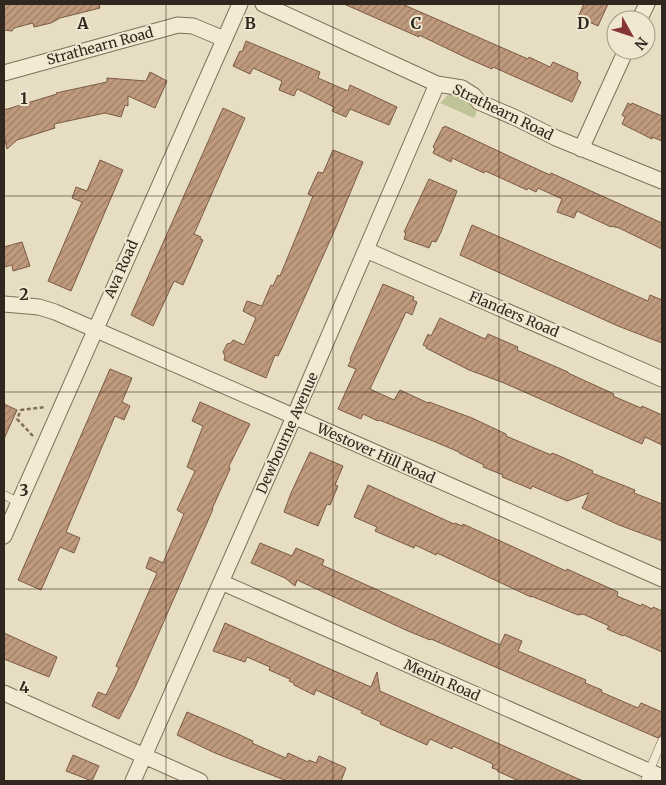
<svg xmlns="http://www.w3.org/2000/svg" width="666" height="785" viewBox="0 0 666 785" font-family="Merriweather,serif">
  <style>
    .green { fill: #bec398 }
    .building { fill: url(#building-hatch); stroke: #7a5b45 }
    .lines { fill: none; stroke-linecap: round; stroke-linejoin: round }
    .service-casing { stroke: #7f6f5c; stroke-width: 9 }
    .minor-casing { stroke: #7f6f5c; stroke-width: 17 }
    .path { stroke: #7f6f5c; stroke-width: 2.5; stroke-dasharray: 4 2.5; stroke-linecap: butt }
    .service { stroke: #f3ead4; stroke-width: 8 }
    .minor { stroke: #f3ead4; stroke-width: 15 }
    .grid { fill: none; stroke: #30271e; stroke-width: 1; stroke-opacity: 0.55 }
    .labels { text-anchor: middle; stroke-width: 4; stroke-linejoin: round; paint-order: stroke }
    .street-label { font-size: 14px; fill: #30271e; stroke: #f0e7d1 }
    .grid-label { font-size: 16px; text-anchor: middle; font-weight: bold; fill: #30271e; stroke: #f0e7d1; stroke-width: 4; stroke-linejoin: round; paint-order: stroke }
  </style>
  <defs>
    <pattern id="building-hatch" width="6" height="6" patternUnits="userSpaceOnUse" patternTransform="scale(1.25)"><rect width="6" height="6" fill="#c09a7d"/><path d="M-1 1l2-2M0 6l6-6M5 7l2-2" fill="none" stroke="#9c7e66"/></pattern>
  </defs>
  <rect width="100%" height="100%" fill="#e7ddc2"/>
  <path class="green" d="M453,93C469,94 466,104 477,111L474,118L440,103L448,95Z"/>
  <path class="building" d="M4,4H99L100,8L60,18L51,23L34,27L33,23L14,28L12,31L4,30Z
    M344,4H402L528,59L529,57L550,67L553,62L578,73L577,79L581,82L572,102L493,67L492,69L469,59L419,35V37Z
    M584,4H608L598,26L578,17Z
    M246,41L320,72L318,78L348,91L350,85L397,107L389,125L350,109L346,117L332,111L334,107L297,89L294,96L279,90L282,81L253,68L250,74L233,66L240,51L242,52Z
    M150,72L167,81L155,108L128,96V106L125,105L121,117L105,113L54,124L55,128L17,140L7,149L4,135V110L57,94L56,93L107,82V78L146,81Z
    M628,103L631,105L632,103L662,116V141L652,137V139L622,124L625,117L622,115Z
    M223,108L245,118L194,234L201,237L200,239L203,240L183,285L174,281L153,326L131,315Z
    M445,126L513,158L550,175L551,173L662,223V249L619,228L611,226V227L577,211L574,218L557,212L562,199L538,188L536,192L528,188L527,190L492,174L485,171L484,173L452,158L451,162L433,153L435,148L433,147L443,127L444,128Z
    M333,150L363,162L336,227L282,348L278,356L275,355L266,378L224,360L225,356L223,352L227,344L231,343L233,340L244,345L256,318L243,311L247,301L262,306L271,285L273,286L278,275L280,276L313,196L308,194L318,172L323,173Z
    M100,160L123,170L71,291L48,281L82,202L72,198L76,187L87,191Z
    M429,179L457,191L441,232L436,242L432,241L429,248L404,239L406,233L404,232Z
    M472,225L648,301L650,295L662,300V343L618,326L460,255Z
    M22,242L30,266L13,271L12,265L4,267V247Z
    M383,284L414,297L413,300L417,302L412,315L406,312L370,389L394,400L400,390L428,403L429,402L472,418L506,434V436L551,455L552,453L562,457L593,471L592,473L635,490L634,493L662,504V541L619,525L582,508L589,493L567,501L532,486L531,489L502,477L503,475L483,467L484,465L459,453V452L433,441L379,420L378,421L363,414L361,419L338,409L356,369L348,366L351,360L350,359Z
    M440,318L485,339L488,334L518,347L517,350L568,372V373L614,394L613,396L641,408L642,406L662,415V445L645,437L642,444L504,383L469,370L426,348L427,347L423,345L428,334L431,336Z
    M110,369L132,378L122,402L130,406L124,420L115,416L66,532L80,538L74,553L60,547L41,590L18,580Z
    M200,402L250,424L229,466L230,469L212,509H213L136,685L119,719L92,706L98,692L106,695L119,668L116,666L157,573L146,568L150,557L163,563L184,514L177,510L195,471L187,467L203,426L192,421Z
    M4,404L17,410L4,439Z
    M310,452L343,466L335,485L338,486L330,505L327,504L318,526L284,512L291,493Z
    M368,485L454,524L455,523L462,526L463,524L566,571L567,569L618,592L617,596L641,606L642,604L652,609L653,607L662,611V652L624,635L623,636L607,629L609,626L583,614L578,615L531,596V597L437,553L436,555L415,545L414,548L375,531L377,527L354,517Z
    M260,543L292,556L296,548L324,560L322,565L500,645L505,634L522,641L518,651L586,680L585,683L602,690L601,692L638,708L641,703L662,712V735L658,738L619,721L431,639L430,640L408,631L297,580L295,586L285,578L251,563Z
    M225,623L371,687L377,672L380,691L583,781H519L497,771L498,770L492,768L493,764L453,746L452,749L430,739L427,745L380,724L381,722L361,713L362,711L316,690L314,695L294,685V683L289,681L290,679L269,670L270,667L247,657L245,662L213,651Z
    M4,633L57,657L49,677L4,659Z
    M187,712L229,730L253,741L252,743L286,758L288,753L308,762L309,760L316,763L319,756L346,768L341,781H287L215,753L177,735Z
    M73,755L99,766L92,781L66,771Z"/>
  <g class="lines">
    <defs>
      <path id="service" d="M4,495L18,502
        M645,781L662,741"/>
      <path id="minor" d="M263,4L437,84L462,88L473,95L479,102L516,118L556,138L662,181
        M639,20L647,4
        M4,73L178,25L193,26L224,39
        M581,149L626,50
        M366,250L662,379
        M4,304L39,307L55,312L275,408L662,579
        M4,536L240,4
        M221,582L662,777
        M4,693L200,781
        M133,781L294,417L437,84"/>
    </defs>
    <use href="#service" class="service-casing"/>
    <use href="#minor" class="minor-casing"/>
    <path class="path" d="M33,436L17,419L21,410L46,407"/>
    <use href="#service" class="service"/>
    <use href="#minor" class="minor"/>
  </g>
  <path class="grid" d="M166,4V781M333,4V781M499,4V781M4,196H662M4,392H662M4,589H662"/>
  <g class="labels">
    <g class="street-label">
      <text transform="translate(100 46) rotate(-15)" y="5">Strathearn Road</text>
      <text transform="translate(503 112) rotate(26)" y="5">Strathearn Road</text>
      <text transform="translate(121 269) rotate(-66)" y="5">Ava Road</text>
      <text transform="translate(514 314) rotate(23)" y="5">Flanders Road</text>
      <text transform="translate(287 433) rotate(-66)" y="5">Dewbourne Avenue</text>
      <text transform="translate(376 453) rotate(24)" y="5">Westover Hill Road</text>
      <text transform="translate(442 680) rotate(24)" y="5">Menin Road</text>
    </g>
  </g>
  <g class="grid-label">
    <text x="83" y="29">A</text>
    <text x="250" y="29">B</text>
    <text x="416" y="29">C</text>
    <text x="583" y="29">D</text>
    <text x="24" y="104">1</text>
    <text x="24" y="300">2</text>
    <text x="24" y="496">3</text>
    <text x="24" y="693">4</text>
  </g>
  <rect width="666" height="785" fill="none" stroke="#30271e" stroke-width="10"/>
  <g transform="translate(631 35) rotate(130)"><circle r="24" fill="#f0e7d1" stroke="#a39a89"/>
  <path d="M0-4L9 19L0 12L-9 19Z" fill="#853534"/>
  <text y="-8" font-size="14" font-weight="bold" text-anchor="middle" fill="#30271e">N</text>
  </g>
</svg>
